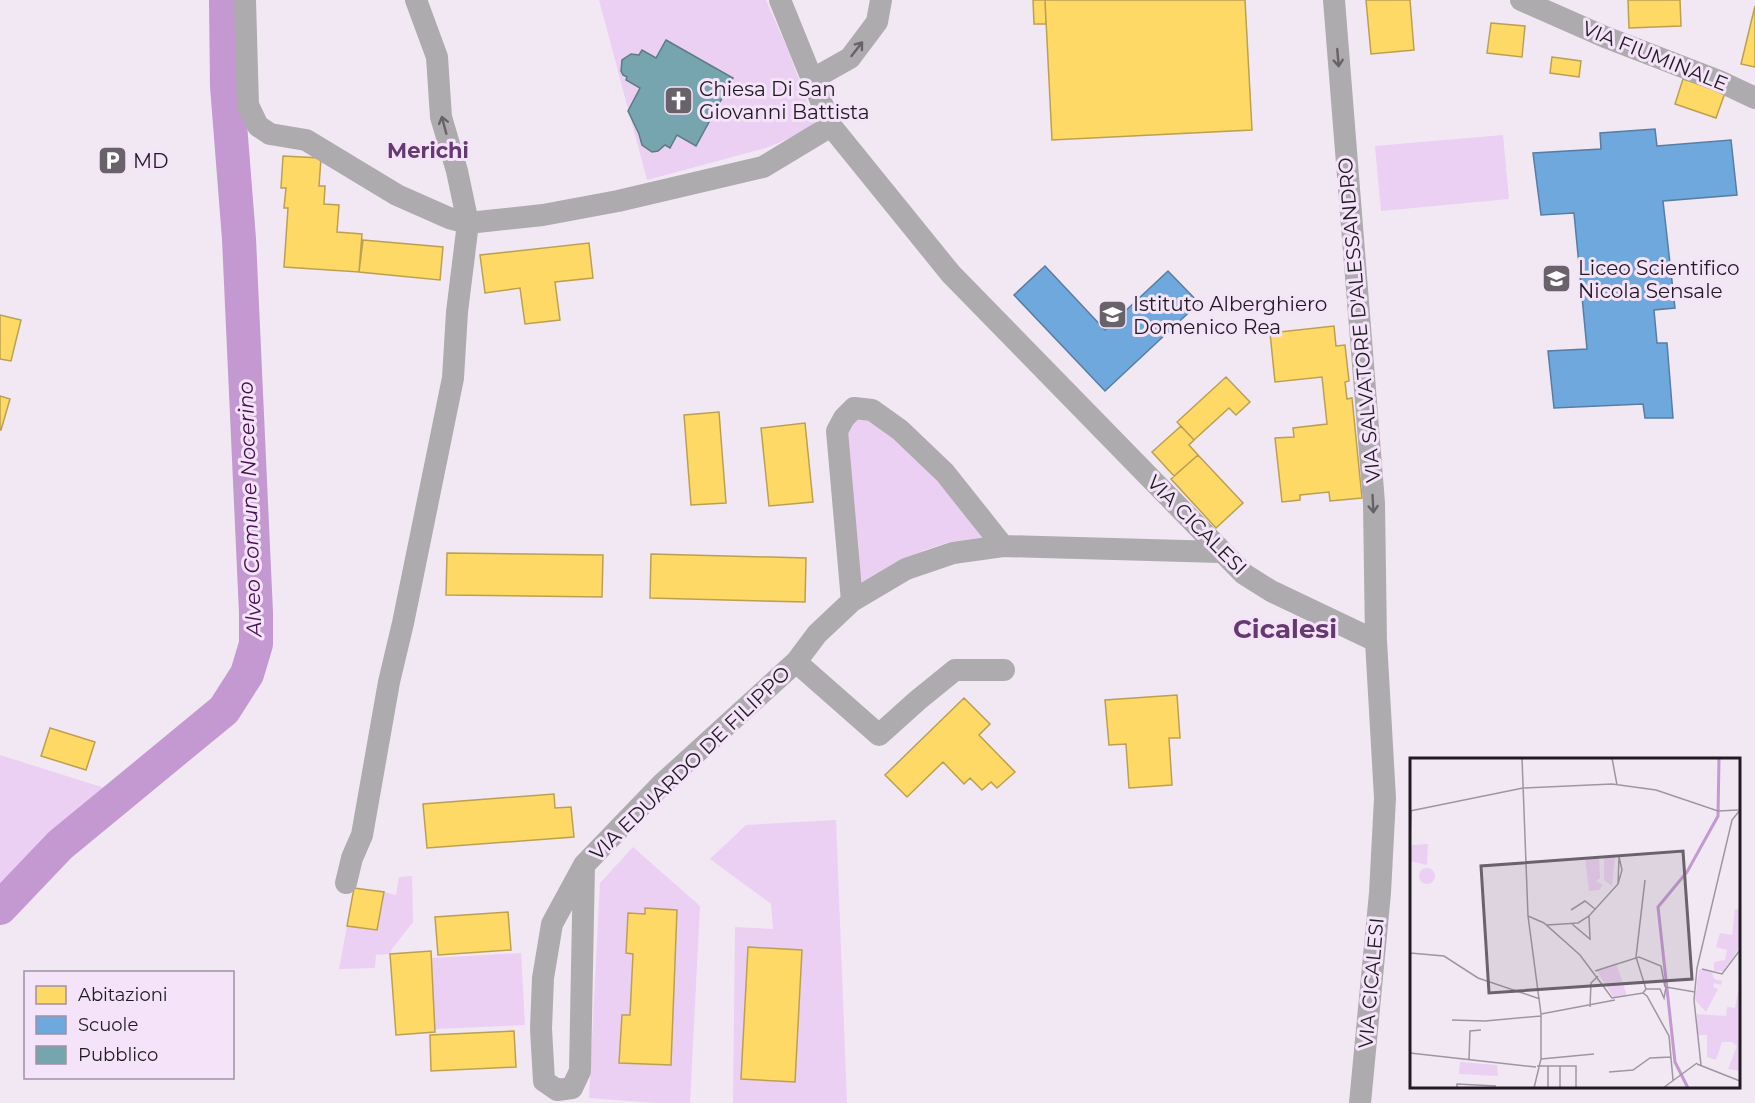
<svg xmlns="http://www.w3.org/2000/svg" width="1755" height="1103" viewBox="0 0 1755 1103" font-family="Montserrat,sans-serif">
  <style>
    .green { fill: #ebd0f3 }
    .homes { fill: #ffd966; stroke: #bca051; stroke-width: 1.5 }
    .schools { fill: #6fa8dc; stroke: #577da4; stroke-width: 1.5 }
    .public { fill: #76a5af; stroke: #5c7b84; stroke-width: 1.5 }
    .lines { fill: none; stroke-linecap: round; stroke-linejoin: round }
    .river { stroke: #c498d0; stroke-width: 34 }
    .minor { stroke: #aeabaf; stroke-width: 22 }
    .oneway { stroke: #676268 }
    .labels { text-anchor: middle; stroke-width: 6; stroke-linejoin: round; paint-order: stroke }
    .street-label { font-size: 20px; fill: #201a21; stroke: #f4e3f9 }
    .poi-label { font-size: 20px; fill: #201a21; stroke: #f4e3f9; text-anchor: start }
    .neighbourhood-label { font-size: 21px; font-weight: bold; fill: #643a70; stroke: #f4e3f9 }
    .water-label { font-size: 21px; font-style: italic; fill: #460f53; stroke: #f4e3f9 }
    .district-label { font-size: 26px; font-weight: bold; fill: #643a70; stroke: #f4e3f9 }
    .inset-river { fill: none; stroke: #c498d0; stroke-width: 3 }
    .inset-road { fill: none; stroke: #9d96a0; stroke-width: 1.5 }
    .view { fill: #69626b; fill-opacity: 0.15; stroke: #69626b; stroke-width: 3 }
    .inset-edge { fill: none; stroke: #201a21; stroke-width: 3 }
  </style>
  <rect width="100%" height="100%" fill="#f1e8f4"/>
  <path class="green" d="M599,0H766L789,52L816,127L766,148L647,180Z
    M1503,135L1509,199L1381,211L1375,146Z
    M869,418C914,451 950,495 987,537L949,542L925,550L860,583L847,426L856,420Z
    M0,755L111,790L0,892Z
    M836,820L847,1103H733L735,927L773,929L771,904L710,859L746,825Z
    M633,847L700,906L690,1103H657L589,1098L600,883Z
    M412,876L413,922L392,949L390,954L376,955L375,968L339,969L347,926L377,930L384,892L396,895L399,877Z
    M521,953L525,1025L435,1029L431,958Z"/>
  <path class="homes" d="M1033,0H1045L1046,24H1034Z
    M1045,0H1245L1252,130L1052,140Z
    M1366,0H1410L1414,50L1371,54Z
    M1628,0H1680L1681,26L1629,28Z
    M1755,6V67L1741,64Z
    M1491,23L1525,26L1522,57L1487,53Z
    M1552,57L1581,61L1579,77L1550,73Z
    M1683,79L1725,93L1716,118L1675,104Z
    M283,156L321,158L319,186H325L324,204L339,205L337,232L362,234L359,272L284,267L288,208H284L286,188H281Z
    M363,240L443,247L440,280L359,272Z
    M589,243L593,278L555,282L560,320L525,324L520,288L485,293L480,255Z
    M0,315L21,320L11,361L0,359Z
    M1334,326L1336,346L1345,345L1349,381L1345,382L1347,399L1352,398L1362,498L1330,501L1329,492L1300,495V500L1282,502L1275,438L1294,437L1293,428L1327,424L1322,377L1275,382L1270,333Z
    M1226,377L1250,402L1236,415L1229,408L1194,440L1177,422Z
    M0,396L10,399L1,430H0Z
    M719,412L726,503L691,505L684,415Z
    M805,423L813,502L769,506L761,428Z
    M1181,426L1194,440L1189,445L1198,455L1174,476L1152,452Z
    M1198,455L1243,503L1216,528L1171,479Z
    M447,553L603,555L602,597L446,595Z
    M651,554L806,558L805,602L650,598Z
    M1177,695L1180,738H1169L1172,785L1129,788L1126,744L1109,745L1105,700Z
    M964,698L990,724L979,735L1015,772L997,788L991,782L982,790L970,778L964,784L943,762L907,797L885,775Z
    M50,728L95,742L86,770L41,756Z
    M554,794L555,808L571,807L574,837L427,848L423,804Z
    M354,888L384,892L377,930L347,926Z
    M645,908L677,910L671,1065L619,1063L622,1015H630L633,954L626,953L628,913L645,914Z
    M508,912L511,950L438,955L435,917Z
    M748,947L802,950L795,1082L741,1079Z
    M431,951L435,1032L396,1035L390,954Z
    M514,1031L516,1067L431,1071L430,1035Z"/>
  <path class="schools" d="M1655,129L1657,146L1731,140L1737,195L1663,201L1675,308L1654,310L1657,343H1667L1673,418H1645L1643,404L1554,408L1548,351L1587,349L1574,213L1541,215L1533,153L1601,149L1600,133Z
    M1045,266L1105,330L1168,271L1199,303L1105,391L1014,295Z"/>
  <path class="public" d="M666,40L733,78L696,146L677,135L670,148L665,145L658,151L652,152L642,145L639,134L628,111L640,88L626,80L627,77L623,75L621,71L622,60L631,54L639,55L642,50L656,58Z"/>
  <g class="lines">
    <path class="river" d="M0,908L60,845L224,710L247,674L256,644V613L239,239L227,86L226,0"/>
    <path class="minor" d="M245,0L248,105L258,126L270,134L306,140L397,195L449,218L468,223L543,215L618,201L763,167L831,126
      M780,0L831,126L951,274L1244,574L1271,591L1376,641L1385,798L1380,893L1360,1103
      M1334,0L1374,503L1376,641
      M1521,0L1605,37L1719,81L1755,98
      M811,80L850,58L877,22L881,0
      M852,601L837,431L844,418L854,408L872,410L900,430L945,473L1003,546
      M796,662L879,735L918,700L955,670H1004
      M584,865L580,1071L572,1088L557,1090L544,1081L541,1029L543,978L552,924L584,865L662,784L796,662L817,634L852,601L906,569L953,553L1003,546L1220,552
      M346,883L352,858L362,835L389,682L403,623L453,378L457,312L468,223L457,171L441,117L437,57L416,0"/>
  </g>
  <defs><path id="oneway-shaft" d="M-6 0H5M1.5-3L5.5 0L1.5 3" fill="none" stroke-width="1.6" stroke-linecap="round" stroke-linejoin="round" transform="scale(1.5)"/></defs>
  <g class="oneway">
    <use href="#oneway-shaft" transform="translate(857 49) rotate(-52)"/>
    <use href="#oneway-shaft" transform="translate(1338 58) rotate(85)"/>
    <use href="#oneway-shaft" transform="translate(444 125) rotate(-105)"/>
    <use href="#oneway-shaft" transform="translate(1373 504) rotate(87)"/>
  </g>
  <defs>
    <symbol id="church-square" viewBox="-11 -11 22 22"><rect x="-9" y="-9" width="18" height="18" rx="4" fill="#69626b" stroke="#f4e3f9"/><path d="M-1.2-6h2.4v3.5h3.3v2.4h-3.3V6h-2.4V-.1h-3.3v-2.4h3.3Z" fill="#fff"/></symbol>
    <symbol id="parking-square" viewBox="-11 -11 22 22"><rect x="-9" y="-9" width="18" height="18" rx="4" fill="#69626b" stroke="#f4e3f9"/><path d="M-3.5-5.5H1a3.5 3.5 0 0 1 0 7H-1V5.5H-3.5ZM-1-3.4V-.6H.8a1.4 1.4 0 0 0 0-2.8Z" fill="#fff"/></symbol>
    <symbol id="school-square" viewBox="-11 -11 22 22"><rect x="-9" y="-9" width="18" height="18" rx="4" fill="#69626b" stroke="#f4e3f9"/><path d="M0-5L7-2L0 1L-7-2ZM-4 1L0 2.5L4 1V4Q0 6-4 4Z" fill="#fff"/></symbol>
  </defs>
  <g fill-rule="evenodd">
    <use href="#church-square" x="662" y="84" width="33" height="33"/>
    <use href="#parking-square" x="96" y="144" width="33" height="33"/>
    <use href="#school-square" x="1540" y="262" width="33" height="33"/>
    <use href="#school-square" x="1096" y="298" width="33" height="33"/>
  </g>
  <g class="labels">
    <g class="street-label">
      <text transform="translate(1655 56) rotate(22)" y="7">VIA FIUMINALE</text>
      <text transform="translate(1359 320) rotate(-95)" y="7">VIA SALVATORE D'ALESSANDRO</text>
      <text transform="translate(1197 525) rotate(45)" y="7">VIA CICALESI</text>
      <text transform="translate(690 763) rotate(-44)" y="7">VIA EDUARDO DE FILIPPO</text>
      <text transform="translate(1371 983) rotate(-85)" y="7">VIA CICALESI</text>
    </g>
    <g class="poi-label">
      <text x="699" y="96">Chiesa Di San<tspan x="699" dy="23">Giovanni Battista</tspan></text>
      <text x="133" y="168">MD</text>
      <text x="1578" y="275">Liceo Scientifico<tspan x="1578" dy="23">Nicola Sensale</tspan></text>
      <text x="1133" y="311">Istituto Alberghiero<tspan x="1133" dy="23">Domenico Rea</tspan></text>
    </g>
    <g class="neighbourhood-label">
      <text x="428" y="158">Merichi</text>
    </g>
    <g class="water-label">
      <text transform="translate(250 509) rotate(-92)" y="7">Alveo Comune Nocerino</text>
    </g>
    <g class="district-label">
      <text x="1285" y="638">Cicalesi</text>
    </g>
  </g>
  <g transform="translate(1410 758)">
    <rect width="330" height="330" fill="#f1e8f4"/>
    <path d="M18,86L17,107L0,103L2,87ZM175,99H189L190,120L186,123L193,127L189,132L179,133ZM194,99H205L202,128L194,122ZM9 118a8 8 0 1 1 16 0a8 8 0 1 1-16 0ZM325,151L330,152V189L313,213H304V204L315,202L317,192L306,189L310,175L322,177ZM206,205L217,238L204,240L187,213ZM289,211L302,214L304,221L312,223L311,227L304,225L303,229L308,231L296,254L285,242ZM330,225V313L318,311L327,288L322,284H312L306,302L297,299V277H288L287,256L316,258L317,249L325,250ZM50,304L87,307L88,318L49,316Z" fill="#ebd0f3"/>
    <path class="inset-river" d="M278,330L265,304L248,149L277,114L308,58L309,0"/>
    <path class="inset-road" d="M112,0L118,158L134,165L170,197L202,240L233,235L237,238L259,278L263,322M202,0L207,27M0,53L113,30L202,26L246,32L308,53L328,52M0,87L1,53M161,152L175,143L185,151M118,158L131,256V301L124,330M162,166L180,181L179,158M137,167L168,165L179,158L208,126L212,112L209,99L208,126M0,195L34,198L68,220L130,241M292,211L312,216L330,192M185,213L229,199L251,208L255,229M236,231H250L254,240L256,229L285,234M233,235L236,231L226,199L235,122M180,249L181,225L188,218M131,256L205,242M42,262L75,263L131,258M0,295L126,309M131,301L184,296M59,302L60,273L71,272M287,306L330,323M291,307L284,242L287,210L322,62L330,52M127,308H166V330M199,314L223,312L240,300L261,299M47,330V326L86,328M138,330V308M150,330V308M253,330L287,305"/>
    <path class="view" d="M273,93L282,221L79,235L71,108Z"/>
    <rect width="330" height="330" class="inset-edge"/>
  </g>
  <rect x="24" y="971" width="210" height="108" fill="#f4e3f9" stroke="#9f93a3" stroke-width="1.5"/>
  <rect x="36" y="986" width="30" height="18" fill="#ffd966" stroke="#9f93a3" stroke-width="1.5"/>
  <text x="78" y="1001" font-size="18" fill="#201a21">Abitazioni</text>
  <rect x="36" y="1016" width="30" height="18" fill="#6fa8dc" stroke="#9f93a3" stroke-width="1.5"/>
  <text x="78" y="1031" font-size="18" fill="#201a21">Scuole</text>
  <rect x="36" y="1046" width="30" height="18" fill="#76a5af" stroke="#9f93a3" stroke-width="1.5"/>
  <text x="78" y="1061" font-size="18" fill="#201a21">Pubblico</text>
</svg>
